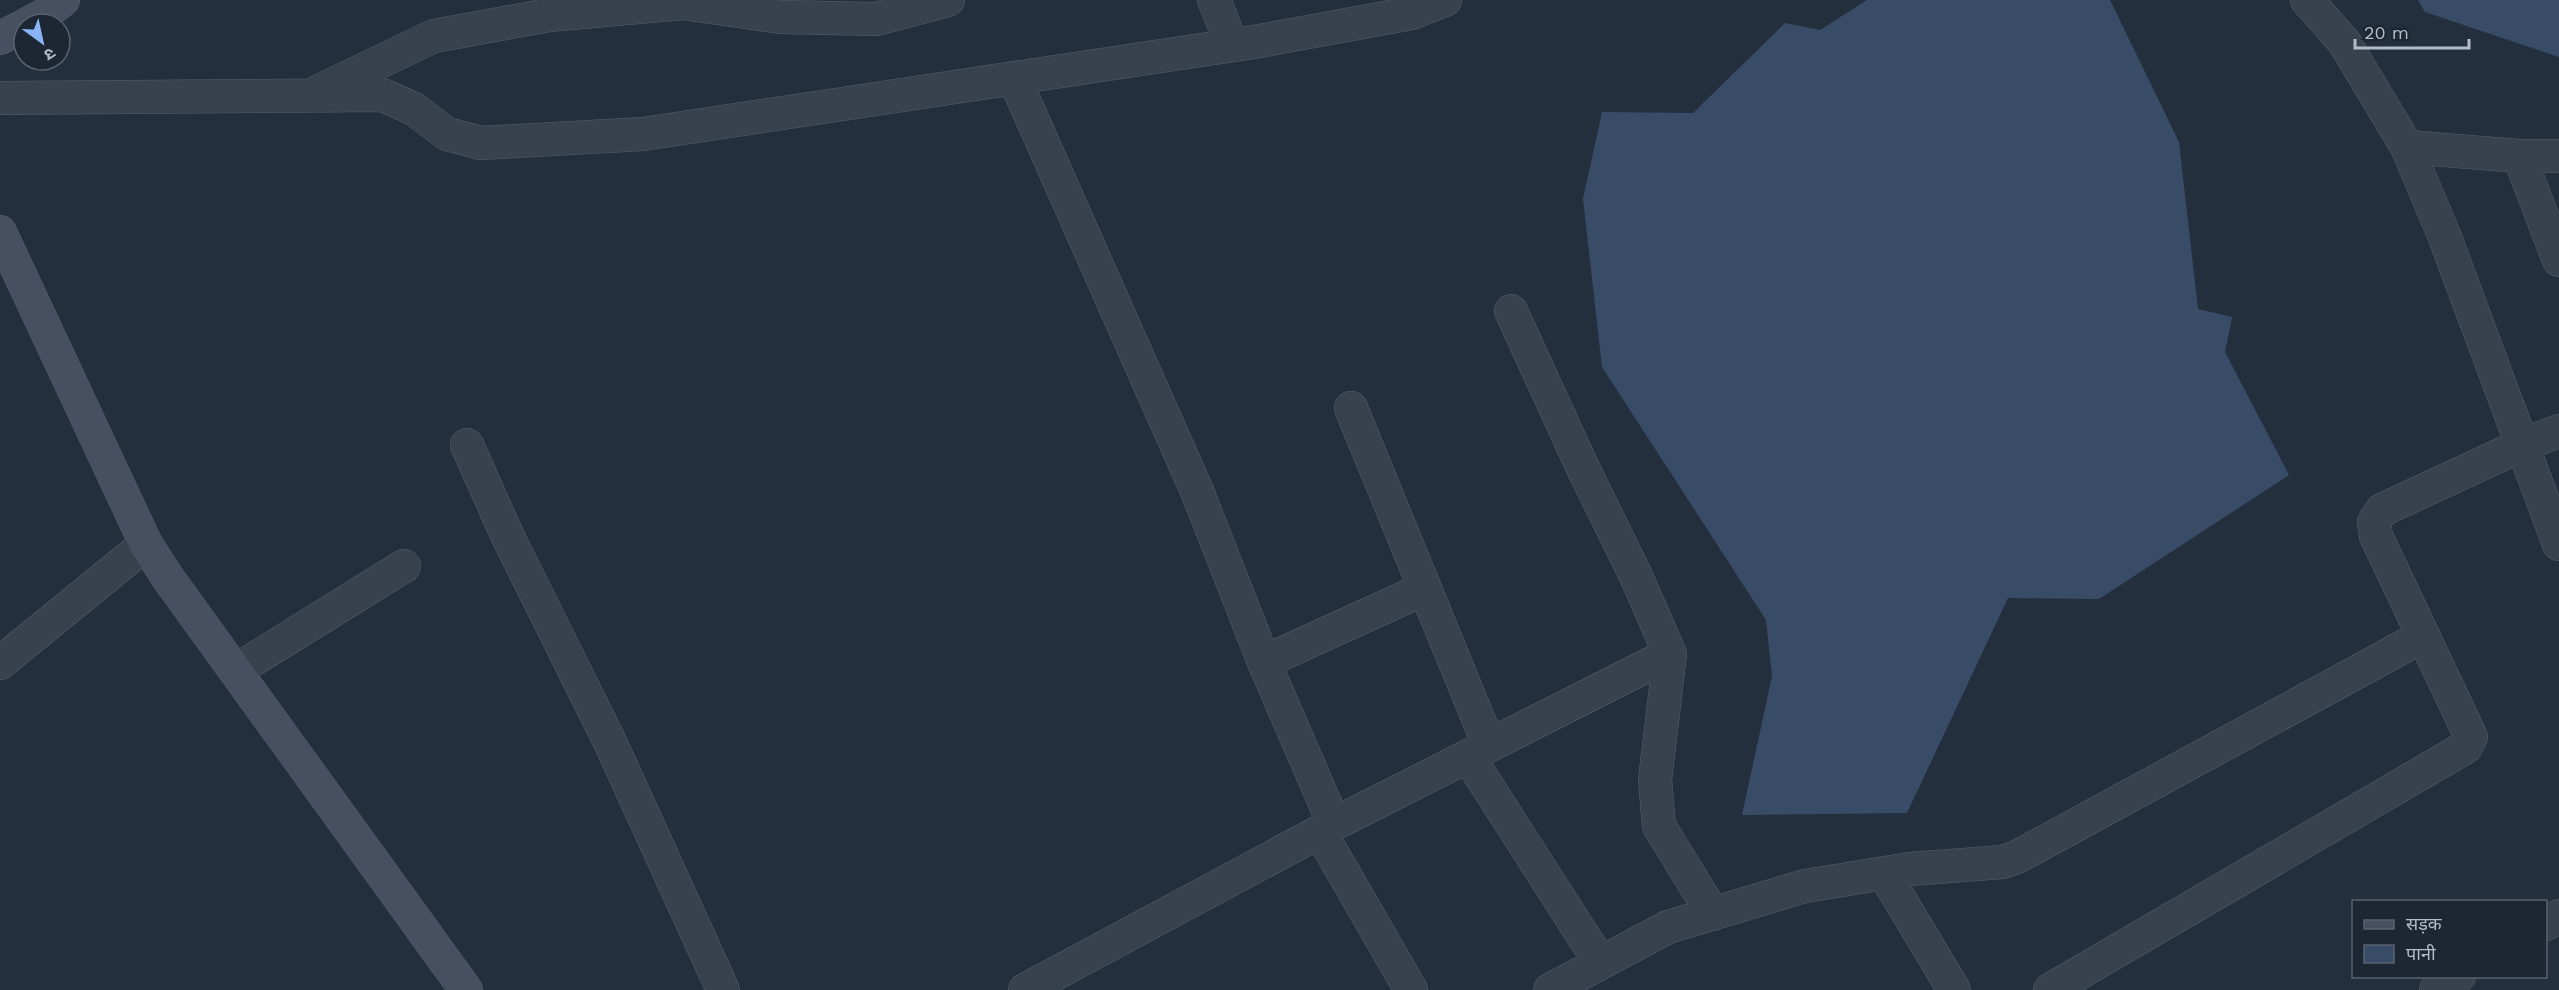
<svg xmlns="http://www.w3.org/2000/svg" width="2559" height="990" viewBox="0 0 2559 990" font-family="'Work Sans','Noto Sans Devanagari',sans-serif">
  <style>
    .water { fill: #394c67 }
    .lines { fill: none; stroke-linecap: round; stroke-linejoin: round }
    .street-casing { stroke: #565f6c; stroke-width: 34 }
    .secondary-casing { stroke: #565f6c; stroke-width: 34 }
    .street { stroke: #38414e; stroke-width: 33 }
    .secondary { stroke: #465061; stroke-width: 33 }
  </style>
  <rect width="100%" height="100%" fill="#242f3e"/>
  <path class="water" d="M1867,0H2110L2179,142L2198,309L2232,317L2225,352L2289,475L2099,599L2008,598L1907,813L1742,815L1772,676L1766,620L1602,367L1583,199L1602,112L1693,113L1785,23L1820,30Z
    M2418,0H2559V57L2425,12Z"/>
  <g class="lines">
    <defs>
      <path id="street" d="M1214,0L1232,45
        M2307,0L2344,42L2407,147L2444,235L2559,544
        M1014,78L1197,491L1264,662L1334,824L1025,990
        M319,91L434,36L549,15L683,3L780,17L876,19L948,0
        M0,98L383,95L414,109L447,134L481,143L643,134L1254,42L1412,13L1445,0
        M2407,147L2519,156H2559
        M2519,156L2559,260
        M1511,311L1582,466L1636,576L1670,654L1655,780L1659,826L1713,914
        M1351,408L1489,745
        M467,445L508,537L610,742L723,990
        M1264,662L1424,589
        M0,663L146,544
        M235,671L404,566
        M1468,756L1600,962
        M1334,824L1670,654
        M1320,832L1411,990
        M1884,873L1954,990
        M2546,924L2559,916
        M1550,990L1668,927L1805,886L1910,869L2003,862L2017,857L2423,636
        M2050,990L2466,747L2471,737L2376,536L2374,522L2382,510L2522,445L2559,431
        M2436,990L2459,976"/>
      <path id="secondary" d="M27,24L44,15L63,0
        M0,38L24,26
        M0,232L146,544L168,578L466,990"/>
    </defs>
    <use href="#street" class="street-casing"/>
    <use href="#secondary" class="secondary-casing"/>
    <use href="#street" class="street"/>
    <use href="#secondary" class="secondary"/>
  </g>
  <rect x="2352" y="900" width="195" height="78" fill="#1d2633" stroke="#59626f" stroke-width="1.5"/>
  <rect x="2364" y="920" width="30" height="9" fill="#465061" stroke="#59626f" stroke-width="1.5"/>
  <text x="2406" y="930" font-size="18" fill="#b4bcc9">सड़क</text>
  <rect x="2364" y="945" width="30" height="18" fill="#394c67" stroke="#59626f" stroke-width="1.5"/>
  <text x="2406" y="960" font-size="18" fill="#b4bcc9">पानी</text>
  <g transform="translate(42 42) rotate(147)"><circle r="28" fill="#1d2633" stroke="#59626f" stroke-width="1.5"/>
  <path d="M0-4.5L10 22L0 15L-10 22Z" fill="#8ab4f8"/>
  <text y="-9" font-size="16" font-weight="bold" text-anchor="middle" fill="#b4bcc9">उ</text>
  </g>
  <path d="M2355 39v9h114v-9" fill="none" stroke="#b4bcc9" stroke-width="3"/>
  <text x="2364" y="39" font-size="18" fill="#b4bcc9" stroke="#1d2633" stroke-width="4.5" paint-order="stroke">20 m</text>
</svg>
